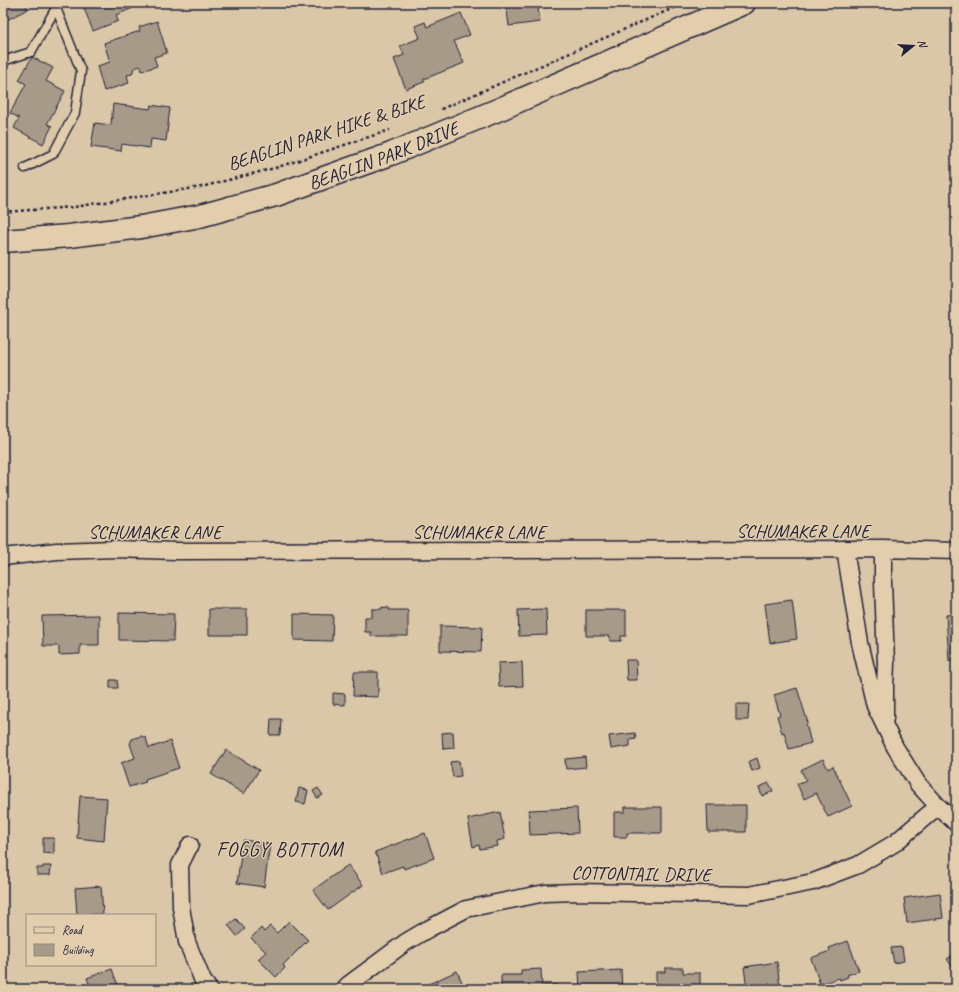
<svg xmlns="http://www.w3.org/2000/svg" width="959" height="992" viewBox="0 0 959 992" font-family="Caveat,sans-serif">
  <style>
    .building { fill: #a79a89; stroke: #22223b }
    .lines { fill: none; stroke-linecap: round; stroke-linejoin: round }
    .service-casing { stroke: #22223b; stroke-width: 11 }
    .minor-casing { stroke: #22223b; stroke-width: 19 }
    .secondary-casing { stroke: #22223b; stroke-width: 25 }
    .path { stroke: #22223b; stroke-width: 2.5; stroke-dasharray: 3 3; stroke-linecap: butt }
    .service { stroke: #e2ceac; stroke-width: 8 }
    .minor { stroke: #e2ceac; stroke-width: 16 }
    .secondary { stroke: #e2ceac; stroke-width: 22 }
    .labels { text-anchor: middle; stroke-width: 3; stroke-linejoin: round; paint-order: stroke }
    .street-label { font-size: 19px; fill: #22223b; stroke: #e2ceac }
    .neighbourhood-label { font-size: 20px; letter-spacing: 1px; fill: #22223b; stroke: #e2ceac }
  </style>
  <rect width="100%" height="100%" fill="#dac7a7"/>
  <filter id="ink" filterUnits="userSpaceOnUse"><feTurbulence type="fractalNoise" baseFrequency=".025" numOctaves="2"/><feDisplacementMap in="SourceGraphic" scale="8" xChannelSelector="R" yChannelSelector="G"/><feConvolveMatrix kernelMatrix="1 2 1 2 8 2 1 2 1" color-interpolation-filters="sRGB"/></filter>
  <g filter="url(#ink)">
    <path class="building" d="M3,3H25L28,9L3,22Z
      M96,3H145L116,15L118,21L93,31L84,8Z
      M433,3H460V4L433,6Z
      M506,3H550V4H548V7L538,8L540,22L509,26Z
      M461,13L470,35L454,41L464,63L424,79V82L406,89L394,59L404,55L400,46L420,38L415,26L425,22L427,27Z
      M157,21L167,53L154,57L157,66L142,71L141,66L134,68L132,74L127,75L129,83L104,91L97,66L110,62L104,43L140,31L139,27Z
      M32,57L53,68L46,81L65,91L47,124L52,126L43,144L14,128L19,118L10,113L26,84L19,80Z
      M113,104L150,109L151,105L170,108L166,141L151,139L150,148L122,144L121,151L91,147L95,123L111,125Z
      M3,150H5L8,174H3Z
      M792,600L797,639L770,643L765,604Z
      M382,607L389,608V610H408V636H371V632H365V617H372V609H382Z
      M209,609H247V635H209Z
      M546,609L547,635L519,636L518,610Z
      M586,610H626V636H621V641H610V636H586Z
      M119,613L174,614L173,641L119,640Z
      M294,614L333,615L332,641L294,640Z
      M956,614V661H949L946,615Z
      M99,615V645H80V654L59,655V646H43L42,616Z
      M440,626L482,627L481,652L440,651Z
      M626,660H636L637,680H627Z
      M522,662L523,686L499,687L498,663Z
      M354,672H378V697L353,696Z
      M110,680H117L118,688H110Z
      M797,688L808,723L806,724L811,743L789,749L784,732L782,733L777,716L780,715L774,695Z
      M333,693L345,694V705L333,704Z
      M736,704H749L748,720H736Z
      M271,719H281L280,735H270Z
      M453,732L454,748L443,749L442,733Z
      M635,733L636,739L630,740V746L611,749L609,736Z
      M141,736L146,738L149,748L170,741L179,768L145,779L146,782L129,787L121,763L135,758L130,744L132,739Z
      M226,750L259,770L244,794L211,774Z
      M585,757L586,767L566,769L565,759Z
      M757,758L760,768L752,771L748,762Z
      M823,759L828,769L833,766L852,806L828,817L816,793L804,799L797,784L806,780L801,770Z
      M459,761L461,776L453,777L450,762Z
      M769,783L773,791L762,796L759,787Z
      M299,788L308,790L305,804L296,802Z
      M318,788L323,795L317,798L313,791Z
      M80,796L107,798L104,841L77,838Z
      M707,805H746V832H708Z
      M625,807H662V833H627V837H614V812H625Z
      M577,808L578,833L530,835L529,810Z
      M500,812L505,839L497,841L498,846L480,849L479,845L473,847L468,819Z
      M425,833L434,858L404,869L403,866L383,873L375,852Z
      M43,838H54V854L43,853Z
      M243,840L270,844L264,887L237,883Z
      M348,865L363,885L328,910L313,890Z
      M43,866H51L50,875H37V868H43Z
      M101,886L103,914L77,915L75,888Z
      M940,893L943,918L907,923L904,898Z
      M236,919L245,929L237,936L228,925Z
      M289,921L308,940L283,965L285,968L276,977L258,959L266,952L251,938L261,928L264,932L270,926L277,933Z
      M848,941L859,971L847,975L848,977L840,980L839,978L820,984L811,958L830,951L829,948Z
      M902,947L904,961L894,963L891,948Z
      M956,953V972L947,959Z
      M777,962L780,988L772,989H747L744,967Z
      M665,968H683V973H700V989H656V972H665Z
      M112,969L119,989H91L87,978Z
      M541,969L542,989H501V975H521V970Z
      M621,970L622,989H580L579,972Z
      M457,971L465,989H420V988Z
      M544,985H557V989H544Z"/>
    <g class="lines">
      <defs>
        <path id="service" d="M3,61L31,52L56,8V4
          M25,168L53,154L75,113L81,71L56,8"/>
        <path id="minor" d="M845,549L860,643L875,706L895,747L918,784L938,806L956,823
          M883,549V582L886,663L885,686V719
          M3,557L57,551L115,549L176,551L883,549L956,551
          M190,845L180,865L181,907L187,942L203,981L209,989
          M344,989L348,985L406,942L428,929L466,909L545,893L576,892L749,895L813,882L858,865L895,843L938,806"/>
        <g id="secondary">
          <path id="s1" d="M3,241L69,236L141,227L200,216L276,195L391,154L500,109L744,3"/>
        </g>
      </defs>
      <use href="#service" class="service-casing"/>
      <use href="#minor" class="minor-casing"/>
      <use href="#secondary" class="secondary-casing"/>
      <path class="path" d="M441,109L685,3
        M3,212L74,207L201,187L275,168L390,130"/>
      <use href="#service" class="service"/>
      <use href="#minor" class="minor"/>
      <use href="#secondary" class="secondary"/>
    </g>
  </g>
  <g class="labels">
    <g class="street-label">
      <text transform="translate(326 132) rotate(-18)" y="7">BEAGLIN PARK HIKE &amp; BIKE</text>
      <text dy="7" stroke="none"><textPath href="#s1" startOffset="392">BEAGLIN PARK DRIVE</textPath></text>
      <text x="803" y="537">SCHUMAKER LANE</text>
      <text x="155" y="538">SCHUMAKER LANE</text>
      <text x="479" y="538">SCHUMAKER LANE</text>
      <text transform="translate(641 873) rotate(1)" y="7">COTTONTAIL DRIVE</text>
    </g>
    <g class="neighbourhood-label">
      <text x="280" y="856">FOGGY BOTTOM</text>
    </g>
  </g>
  <rect width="959" height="992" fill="none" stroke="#e2ceac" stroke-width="16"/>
  <rect x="8" y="8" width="943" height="976" fill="none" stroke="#22223b" stroke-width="1.5" filter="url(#ink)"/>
  <rect x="26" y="914" width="130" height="52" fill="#e2ceac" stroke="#95897f"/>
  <rect x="34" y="927" width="20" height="6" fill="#e2ceac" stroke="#95897f"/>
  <text x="62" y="934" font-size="12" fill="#22223b">Road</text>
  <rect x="34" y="944" width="20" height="12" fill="#a79a89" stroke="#95897f"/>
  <text x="62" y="954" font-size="12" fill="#22223b">Building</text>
  <g transform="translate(913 46) rotate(72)" stroke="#e2ceac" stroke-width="3" paint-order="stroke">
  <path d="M0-3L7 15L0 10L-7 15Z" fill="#22223b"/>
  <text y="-6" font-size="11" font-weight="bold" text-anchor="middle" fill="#22223b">N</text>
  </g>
</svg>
